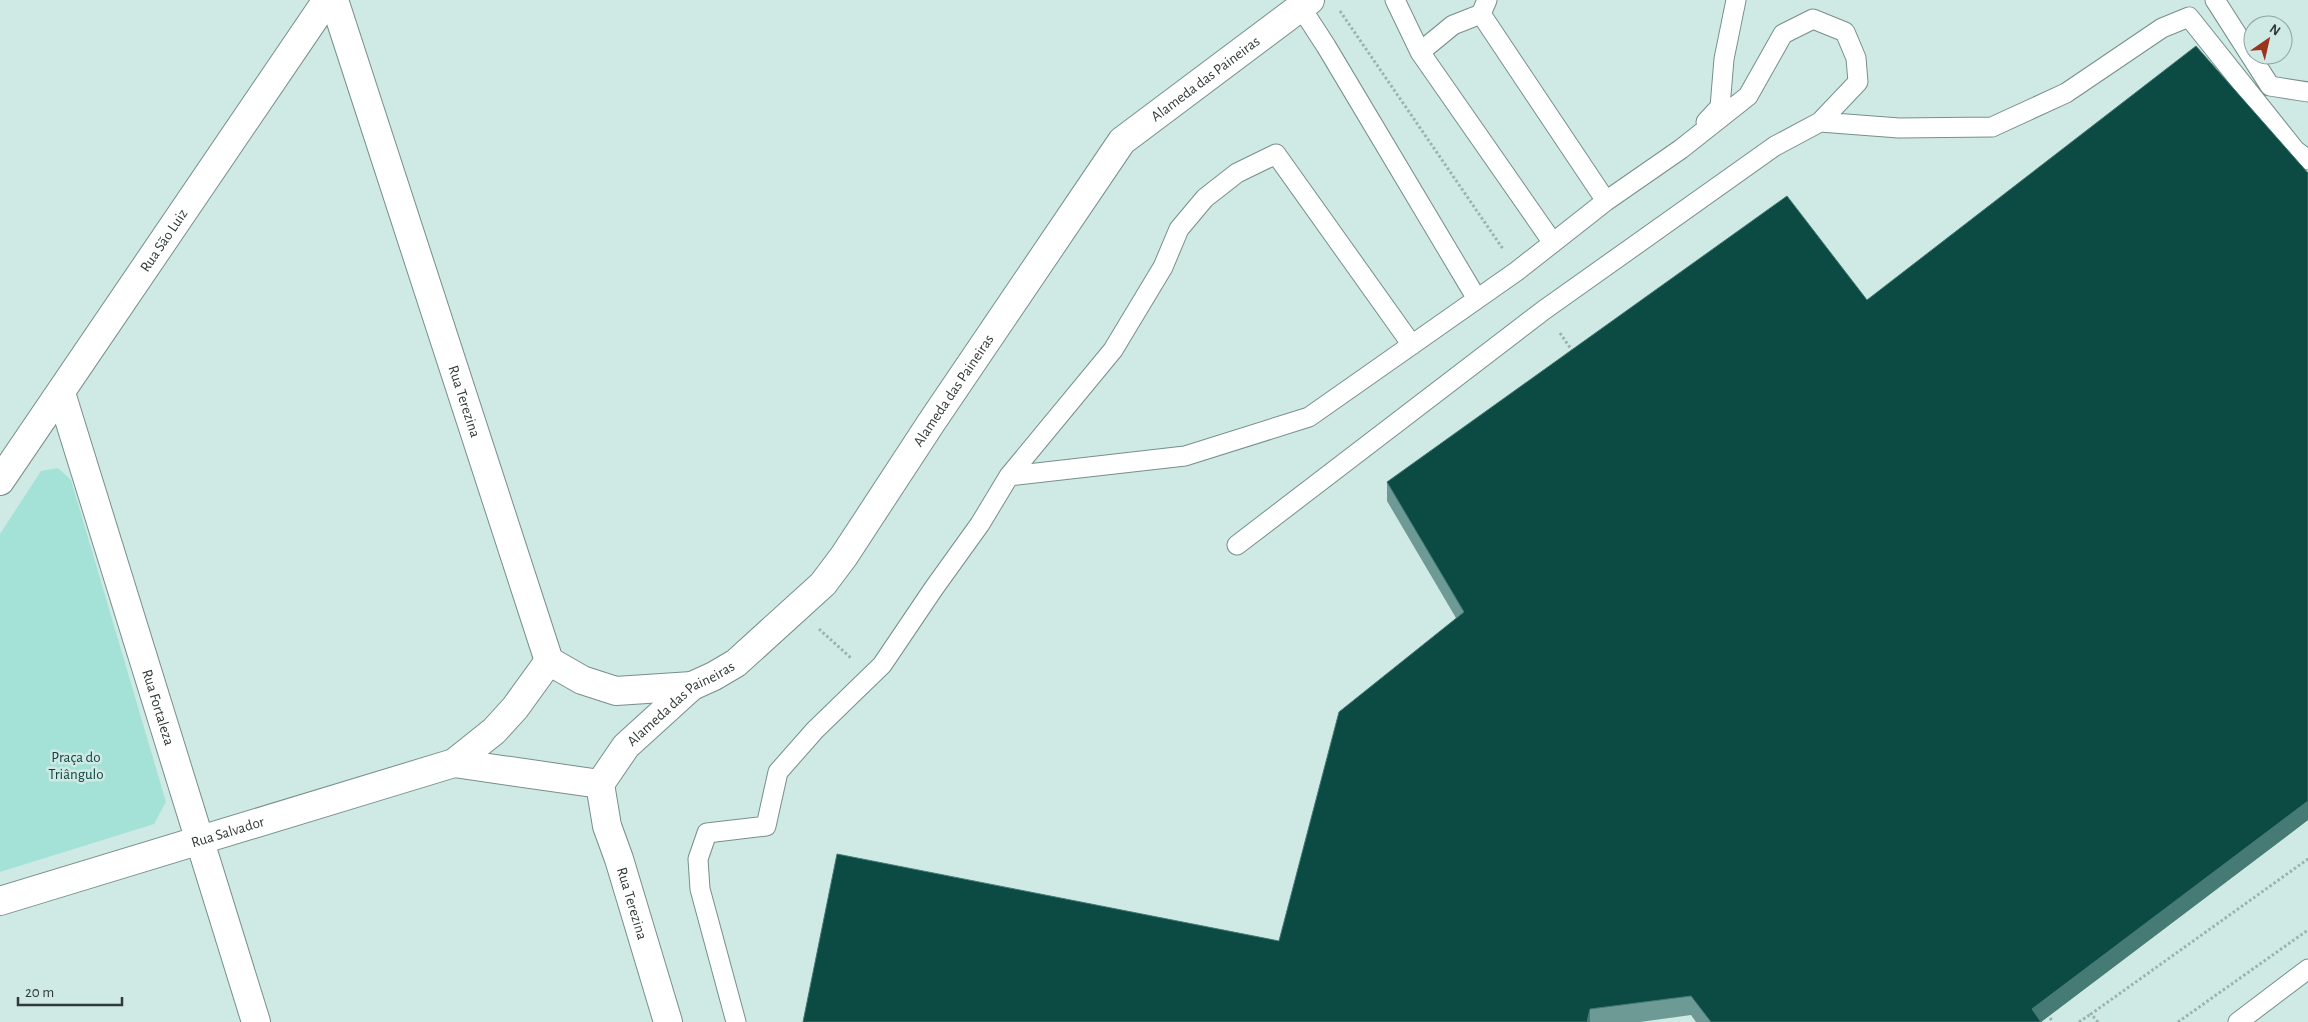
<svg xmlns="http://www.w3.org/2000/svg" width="2308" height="1022" viewBox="0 0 2308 1022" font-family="'Alegreya Sans',sans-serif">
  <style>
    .green { fill: #a4e2d8 }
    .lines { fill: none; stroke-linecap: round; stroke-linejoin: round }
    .lane-casing { stroke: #778f8b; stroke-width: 21 }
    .street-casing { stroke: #778f8b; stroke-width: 30 }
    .path { stroke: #9db1ae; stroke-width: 3; stroke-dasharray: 2.5 2.5; stroke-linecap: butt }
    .lane { stroke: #fff; stroke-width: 19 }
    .street { stroke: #fff; stroke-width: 28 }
    .wall { fill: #6d9a94 }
    .shaded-wall { fill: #467a74 }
    .building { fill: #0b4b44; stroke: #467a74 }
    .labels { text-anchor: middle; stroke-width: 5; stroke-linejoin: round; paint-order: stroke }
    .street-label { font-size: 15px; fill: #303a38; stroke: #cfe9e5 }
    .park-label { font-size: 15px; fill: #13453f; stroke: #cfe9e5 }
  </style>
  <rect width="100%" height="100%" fill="#cfe9e5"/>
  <path class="green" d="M58,468L71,480L166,802L154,824L0,872V534L41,471Z"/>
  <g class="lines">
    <defs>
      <path id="lane" d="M1395,0L1420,52L1553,243
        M2215,0L2270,86L2308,92
        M1300,6L1326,46L1477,299
        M1481,14L1606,201
        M1420,52L1453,25L1481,14L1487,0
        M1706,122L1720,107L1724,59L1736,0
        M1820,122L1899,128L1992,127L2066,93L2162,28L2189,17L2295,150L2308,160
        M1009,476L1185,456L1309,417L1517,271L1606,201L1681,149L1748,96L1783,34L1813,19L1845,32L1856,58L1858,82L1820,122L1775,146L1544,310L1237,545
        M736,1022L700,889L698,859L707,833L766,826L778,772L815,730L882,665L934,588L980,524L1009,476L1113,350L1163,267L1179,229L1205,198L1237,173L1276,154L1412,345
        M2238,1022L2308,969"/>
      <g id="street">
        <path id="s1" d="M334,0L549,661L582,680L616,691L692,686"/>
        <path id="s2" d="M61,393L256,1022"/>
        <path id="s3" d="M0,481L327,0"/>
        <path d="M454,763L600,784"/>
        <path id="s4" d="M600,784L626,746L692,686L714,676L736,663L823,584L844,556L931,423L1122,141L1310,0"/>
        <path id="s5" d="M600,784L607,826L619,859L668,1022"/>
        <path id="s6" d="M0,901L454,763L494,731L515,708L549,661"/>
      </g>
    </defs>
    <use href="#lane" class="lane-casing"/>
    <use href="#street" class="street-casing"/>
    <path class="path" d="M1340,11L1503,249
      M1560,333L1573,352
      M819,629L851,658
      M2047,1014L2053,1022
      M2079,1022L2091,1014
      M2098,1022L2091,1014L2308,859
      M2178,1022L2308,930"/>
    <use href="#lane" class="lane"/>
    <use href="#street" class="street"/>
  </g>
  <path class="wall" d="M2308,173V820L2041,1022H1696L1691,1015L1640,1022H803L1279,941L1456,618L1387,501V482L1867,300Z"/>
  <path class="shaded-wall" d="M2308,801V820L2041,1022L2032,1009Z
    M1590,1009V1022H1587Z"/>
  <path class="building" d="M2196,46L2308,173V801L2032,1009L2041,1022H1711L1691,996L1590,1009L1587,1022H803L837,854L1279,941L1339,712L1464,612L1387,482L1787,196L1867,300Z"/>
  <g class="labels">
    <g class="street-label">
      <text dy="5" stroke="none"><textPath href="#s4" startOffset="941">Alameda das Paineiras</textPath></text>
      <text dy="5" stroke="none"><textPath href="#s3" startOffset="291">Rua São Luiz</textPath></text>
      <text dy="5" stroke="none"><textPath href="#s4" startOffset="536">Alameda das Paineiras</textPath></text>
      <text dy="5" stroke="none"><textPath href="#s1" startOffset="422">Rua Terezina</textPath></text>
      <text dy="5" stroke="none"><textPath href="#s4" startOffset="116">Alameda das Paineiras</textPath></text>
      <text dy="5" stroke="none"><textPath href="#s2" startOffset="329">Rua Fortaleza</textPath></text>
      <text dy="5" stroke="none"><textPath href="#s6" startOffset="238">Rua Salvador</textPath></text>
      <text dy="5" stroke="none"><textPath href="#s5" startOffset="124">Rua Terezina</textPath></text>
    </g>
    <g class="park-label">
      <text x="76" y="762">Praça do<tspan x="76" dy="17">Triângulo</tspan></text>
    </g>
  </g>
  <g transform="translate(2268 40) rotate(34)"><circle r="24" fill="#cfe9e5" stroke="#8fa3a0"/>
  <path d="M0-4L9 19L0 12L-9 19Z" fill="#9c331c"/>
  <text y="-8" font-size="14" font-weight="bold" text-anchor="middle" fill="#303a38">N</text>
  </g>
  <path d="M18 997v8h104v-8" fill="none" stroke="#303a38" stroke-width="2.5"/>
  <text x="25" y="997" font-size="15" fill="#303a38" stroke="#cfe9e5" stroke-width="4" paint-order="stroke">20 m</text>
</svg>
